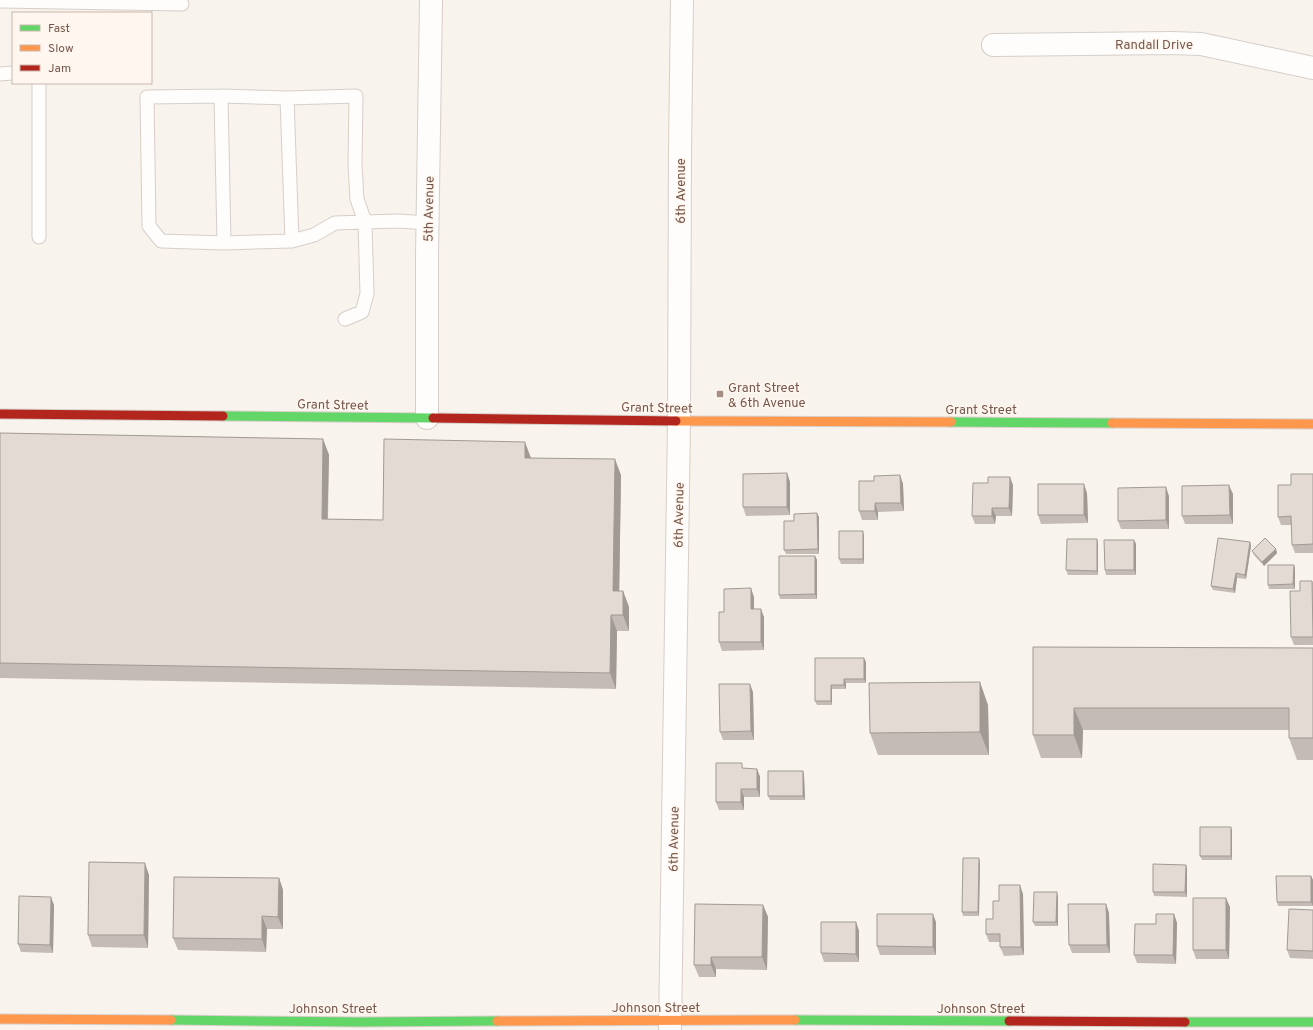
<svg xmlns="http://www.w3.org/2000/svg" width="1313" height="1030" viewBox="0 0 1313 1030" font-family="Overpass,sans-serif">
  <style>
    .lines { fill: none; stroke-linecap: round; stroke-linejoin: round }
    .lane-casing { stroke: #d6cec9; stroke-width: 15 }
    .street-casing { stroke: #d6cec9; stroke-width: 24 }
    .fast-casing { stroke: #d7cec9; stroke-width: 11 }
    .slow-casing { stroke: #d7cec9; stroke-width: 11 }
    .jam-casing { stroke: #d7cec9; stroke-width: 11 }
    .lane { stroke: #fefdfc; stroke-width: 13 }
    .street { stroke: #fefdfc; stroke-width: 22 }
    .fast { stroke: #63d668; stroke-width: 9 }
    .slow { stroke: #ff974d; stroke-width: 9 }
    .jam { stroke: #b3261e; stroke-width: 9 }
    .wall { fill: #c4bbb6 }
    .shaded-wall { fill: #a09994 }
    .building { fill: #e4dad4; stroke: #a09994 }
    .poi-dot { fill: #a48e84; stroke: #fff7ef; stroke-width: 1.5 }
    .labels { text-anchor: middle; stroke-width: 3; stroke-linejoin: round; paint-order: stroke }
    .street-label { font-size: 13px; fill: #76574c; stroke: #fff7ef }
    .poi-label { font-size: 13px; fill: #76574c; stroke: #fff7ef; text-anchor: start }
  </style>
  <rect width="100%" height="100%" fill="#f8f3ed"/>
  <g class="lines">
    <defs>
      <path id="lane" d="M0,1L182,4
        M0,74L13,73
        M221,96L287,98L356,96L355,165L357,199L365,222L335,223L314,235L292,241L224,243L161,241L149,226L147,97Z
        M221,96L224,243
        M287,98L292,241
        M39,237V83
        M345,319L362,312L367,294L365,222L398,221L428,223"/>
      <path id="street" d="M993,45L1171,43L1201,44L1313,68
        M427,418V257L431,0
        M670,1030L679,421L680,151L682,0"/>
      <path id="fast" d="M223,416L433,418
        M951,422L1112,423
        M171,1020L359,1022L497,1021
        M795,1020L1009,1021
        M1185,1022H1313"/>
      <path id="slow" d="M676,421L951,422
        M1112,423L1313,424
        M0,1019L171,1020
        M497,1021L795,1020"/>
      <path id="jam" d="M0,414L223,416
        M433,418L676,421
        M1009,1021L1185,1022"/>
    </defs>
    <use href="#lane" class="lane-casing"/>
    <use href="#street" class="street-casing"/>
    <use href="#fast" class="fast-casing"/>
    <use href="#slow" class="slow-casing"/>
    <use href="#jam" class="jam-casing"/>
    <use href="#lane" class="lane"/>
    <use href="#street" class="street"/>
    <use href="#fast" class="fast"/>
    <use href="#slow" class="slow"/>
    <use href="#jam" class="jam"/>
  </g>
  <path class="wall" d="M0,433L323,439L329,455L328,519L383,520L531,458L621,475L619,591H623L629,607V631H617L616,689L0,678Z
    M787,473L790,482V515L746,516L743,507Z
    M1313,474V553H1295L1292,545V525H1281L1278,517L1291,485Z
    M900,475L903,484L904,511L878,512V520H862L859,511L874,481Z
    M1013,485L1012,516H996L995,524H975L972,516Z
    M1087,493L1088,523L1041,524L1038,515Z
    M1233,494V524H1185L1182,516Z
    M1169,496V529H1121L1118,521Z
    M819,517V554H786L784,550L794,521Z
    M864,536V564H841L839,559Z
    M1134,540L1136,544V575H1106L1105,570Z
    M1250,542L1251,546L1246,579L1237,578L1235,593L1213,590L1211,586Z
    M1098,543V575H1068L1066,570Z
    M1276,549L1277,553L1264,566L1254,555L1252,551Z
    M815,556L817,560V599H780L779,595Z
    M1294,565L1295,569V589H1269L1268,585Z
    M1312,581L1313,583V645H1294L1291,637L1300,591Z
    M754,597V609L764,617V650L722,651L719,642L724,612Z
    M1033,647L1313,648V760H1297L1289,738V730H1083L1082,758H1041L1033,735Z
    M815,658L866,662V683H846V689H832V705H817L815,701Z
    M753,692L754,740H723L720,732Z
    M988,705L989,755H878L870,733Z
    M744,769H757L760,777V797H744V810H719L716,802Z
    M803,771L804,775L805,800H770L768,796Z
    M1232,831V860H1202L1200,856Z
    M980,862L979,916H963L962,912Z
    M1186,865L1187,869V897L1154,896L1153,892Z
    M149,875L148,948L92,947L88,935Z
    M1311,876L1313,880V906H1278L1277,902Z
    M279,878L283,890V929H267L266,952L178,950L173,938Z
    M1023,894L1024,955L1004,956L1000,947V942H989L986,934L993,919L999,901Z
    M1058,897V926H1035L1033,922Z
    M1106,904L1109,913L1110,953H1072L1069,945Z
    M54,905L53,953L21,952L18,944Z
    M763,905L768,917L767,970L716,969V977H699L694,965Z
    M1230,907L1229,959H1196L1193,950Z
    M1313,910V959L1290,958L1287,950Z
    M1174,914L1177,923L1176,964L1137,963L1134,955L1156,924Z
    M856,922L859,931V962H824L821,953Z
    M936,922V955H880L877,946Z"/>
  <path class="shaded-wall" d="M323,439L329,455L327,535L322,519Z
    M525,442L531,458H525Z
    M615,459L621,475L619,607L613,591Z
    M787,473L790,482V515L787,507Z
    M900,475L903,484L904,511L901,503Z
    M1010,477L1013,485L1012,516L1009,508Z
    M1084,484L1087,493L1088,523L1084,515Z
    M1229,485L1233,494V524L1230,515Z
    M1166,487L1169,496V529L1166,520Z
    M875,503L878,512V520L875,511Z
    M992,508L996,516L995,524L992,516Z
    M817,513L819,517V554L818,549Z
    M863,531L864,536V564L863,559Z
    M1097,539L1098,543V575L1097,571Z
    M1134,540L1136,544V575L1134,570Z
    M1250,542L1251,546L1246,579L1245,575Z
    M1276,549L1277,553L1264,566L1262,562Z
    M815,556L817,560V599L815,594Z
    M1294,565L1295,569V589L1293,584Z
    M1236,573L1237,578L1235,593L1233,589Z
    M751,588L754,597V617L751,609Z
    M623,591L629,607V631L623,615Z
    M761,609L764,617V650L761,642Z
    M611,615L617,631L616,689L610,673Z
    M864,658L866,662V683L864,679Z
    M844,679L846,683V689L844,685Z
    M980,682L988,705L989,755L980,732Z
    M750,684L753,692L754,740L751,731Z
    M831,685L832,689V705L831,701Z
    M1074,708L1083,730L1082,758L1074,735Z
    M757,769L760,777V797L757,789Z
    M803,771L804,775L805,800L803,796Z
    M741,789L744,797V810L741,802Z
    M1231,827L1232,831V860L1231,856Z
    M979,858L980,862L979,916L978,912Z
    M145,863L149,875L148,948L144,935Z
    M1186,865L1187,869V897L1185,892Z
    M1311,876L1313,880V906L1311,902Z
    M279,878L283,890V929L278,917Z
    M1020,885L1023,894L1024,955L1021,947Z
    M1057,892L1058,897V926L1056,922Z
    M51,897L54,905L53,953L50,945Z
    M1226,898L1230,907L1229,959L1226,950Z
    M1106,904L1109,913L1110,953L1107,945Z
    M763,905L768,917L767,970L762,957Z
    M933,914L936,922V955L933,947Z
    M1174,914L1177,923L1176,964L1173,955Z
    M262,916L267,929L266,952L262,939Z
    M856,922L859,931V962L856,954Z
    M711,957L716,969V977L711,965Z"/>
  <path class="building" d="M0,433L323,439L322,519L383,520L384,439L525,442V458L615,459L613,591H623V615H611L610,673L0,663Z
    M787,473V507H743V474Z
    M1291,474H1313V544L1292,545L1291,516L1278,517V485H1291Z
    M900,475L901,503H875V511H859V481H874V476Z
    M988,477H1010L1009,508H992V516H972L973,483H988Z
    M1038,484H1084V515H1038Z
    M1229,485L1230,515L1182,516V486Z
    M1166,487V520L1118,521V488Z
    M817,513L818,549L784,550V521H794V514Z
    M839,531H863V559H839Z
    M1218,538L1250,542L1245,575L1236,573L1233,589L1211,586Z
    M1265,538L1276,549L1262,562L1252,551Z
    M1067,539H1097V571L1066,570Z
    M1104,540H1134V570H1105Z
    M779,556H815V594L779,595Z
    M1268,565H1294L1293,584L1268,585Z
    M1300,581H1312L1313,637H1291L1290,591H1300Z
    M751,588V609H761V642H719V612H724V589Z
    M1033,647L1313,648V738H1289V708H1074V735H1033Z
    M815,658H864V679H844V685H831V701H815Z
    M980,682V732L870,733L869,683Z
    M719,684H750L751,731L720,732Z
    M716,763H742V768L757,769V789H741V802H716Z
    M768,771H803V796H768Z
    M1200,827H1231V856H1200Z
    M963,858H979L978,912H962Z
    M89,862L145,863L144,935H88Z
    M1153,864L1186,865L1185,892H1153Z
    M1276,876H1311V902H1277Z
    M174,877L279,878L278,917L262,916V939L173,938Z
    M999,885H1020L1021,947H1000V934H986V919H993V901H999Z
    M1034,892H1057L1056,922H1033Z
    M19,896L51,897L50,945L18,944Z
    M1193,898H1226V950H1193Z
    M695,904L763,905L762,957H711V965H694Z
    M1068,904H1106L1107,945H1069Z
    M1289,909L1313,910V951L1287,950Z
    M877,914H933V947L877,946Z
    M1156,914H1174L1173,955H1134L1135,924H1156Z
    M821,922H856V954L821,953Z"/>
  <rect class="poi-dot" x="716" y="390" width="8" height="8" rx="2"/>
  <g class="labels">
    <g class="street-label">
      <text x="1154" y="49">Randall Drive</text>
      <text transform="translate(680 191) rotate(-90)" y="5">6th Avenue</text>
      <text transform="translate(428 209) rotate(-89)" y="5">5th Avenue</text>
      <text transform="translate(333 404) rotate(1)" y="5">Grant Street</text>
      <text transform="translate(657 407) rotate(1)" y="5">Grant Street</text>
      <text x="981" y="414">Grant Street</text>
      <text transform="translate(678 515) rotate(-89)" y="5">6th Avenue</text>
      <text transform="translate(673 839) rotate(-89)" y="5">6th Avenue</text>
      <text x="656" y="1012">Johnson Street</text>
      <text x="333" y="1013">Johnson Street</text>
      <text x="981" y="1013">Johnson Street</text>
    </g>
    <g class="poi-label">
      <text x="728" y="392">Grant Street<tspan x="728" dy="15">&amp; 6th Avenue</tspan></text>
    </g>
  </g>
  <rect x="12" y="12" width="140" height="72" fill="#fff7ef" stroke="#c8b7ae"/>
  <rect x="20" y="25" width="20" height="6" fill="#63d668" stroke="#c8b7ae"/>
  <text x="48" y="32" font-size="12" fill="#76574c">Fast</text>
  <rect x="20" y="45" width="20" height="6" fill="#ff974d" stroke="#c8b7ae"/>
  <text x="48" y="52" font-size="12" fill="#76574c">Slow</text>
  <rect x="20" y="65" width="20" height="6" fill="#b3261e" stroke="#c8b7ae"/>
  <text x="48" y="72" font-size="12" fill="#76574c">Jam</text>
</svg>
